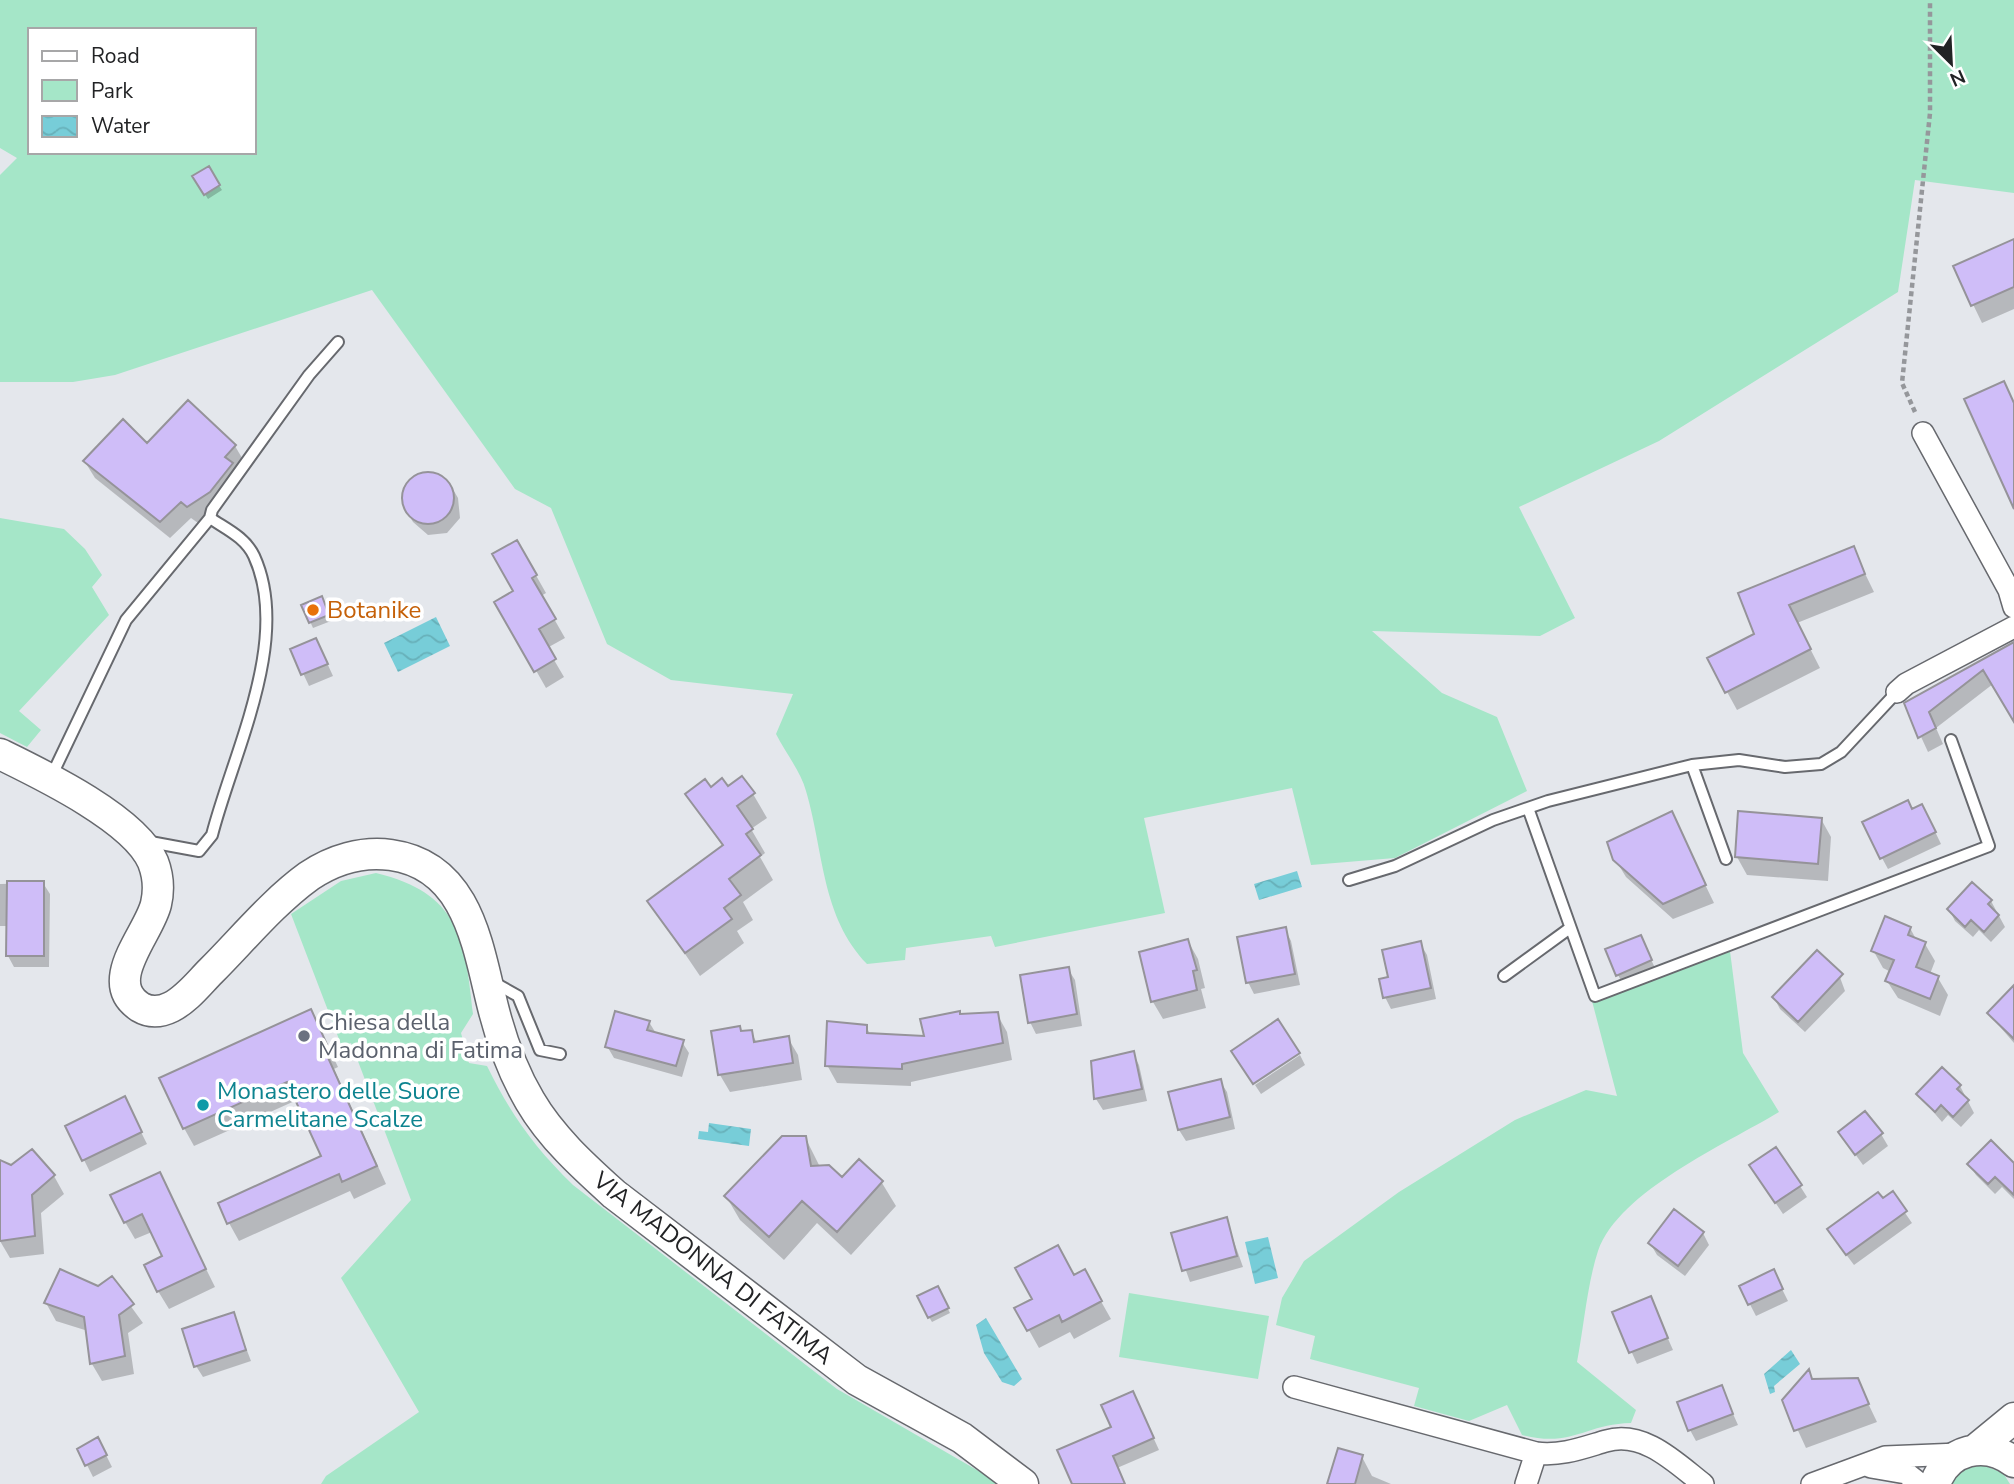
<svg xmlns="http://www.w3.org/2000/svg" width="2014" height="1484" viewBox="0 0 2014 1484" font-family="'Nunito Sans',sans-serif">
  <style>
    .green { fill: #a5e6c8; fill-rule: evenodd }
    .water { fill: url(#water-waves) }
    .shadow { fill: #0003 }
    .building { fill: #cfbdf8; stroke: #959399; stroke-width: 2 }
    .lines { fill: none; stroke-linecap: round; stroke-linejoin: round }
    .lane-casing { stroke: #67696e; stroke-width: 14 }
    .street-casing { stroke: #67696e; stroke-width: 24 }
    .secondary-casing { stroke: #67696e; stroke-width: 33 }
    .path { stroke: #95979b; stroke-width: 4.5; stroke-dasharray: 5 3.5; stroke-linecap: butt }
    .lane { stroke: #fff; stroke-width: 10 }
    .street { stroke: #fff; stroke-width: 21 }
    .secondary { stroke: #fff; stroke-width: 30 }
    .food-dot { fill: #e8710a; stroke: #fff; stroke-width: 2.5 }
    .worship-dot { fill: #6b7280; stroke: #fff; stroke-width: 2.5 }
    .culture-dot { fill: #0f9aa8; stroke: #fff; stroke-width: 2.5 }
    .labels { text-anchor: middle; stroke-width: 7; stroke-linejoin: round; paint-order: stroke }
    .food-label { font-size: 24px; fill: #c56008; stroke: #fff; text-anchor: start }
    .worship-label { font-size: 24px; fill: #5b616d; stroke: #fff; text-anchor: start }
    .culture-label { font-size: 24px; fill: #0d838f; stroke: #fff; text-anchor: start }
    .street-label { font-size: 24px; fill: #222325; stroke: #fff }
  </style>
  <defs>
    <pattern id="water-waves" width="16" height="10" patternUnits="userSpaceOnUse" patternTransform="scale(1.75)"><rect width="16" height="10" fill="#77cdd8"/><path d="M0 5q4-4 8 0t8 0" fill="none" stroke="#67b0b9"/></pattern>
  </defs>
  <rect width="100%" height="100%" fill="#e4e7ec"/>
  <path class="green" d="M0,0H2014V193L1915,180L1898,292L1659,441L1519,507L1575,618L1540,636L1372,631L1442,693L1497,717L1527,791L1395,858L1311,865L1292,788L1144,818L1165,913L995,947L991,936L906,948L905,960L867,964C821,916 824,852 806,791C801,772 785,752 776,734L793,694L671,680L607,644L551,508L515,489L372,290L115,375L73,382H0V175L17,158L0,148ZM30,30H254V152H30Z
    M0,518L64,529L85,549L102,575L92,587L109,615L19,711L41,730L27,747L0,733Z
    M376,873C459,893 465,938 473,1014L461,1033L469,1063L487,1066C511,1115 534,1147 573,1185L837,1389L1001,1484H321L326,1476L419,1412L341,1278L411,1200L351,1043L342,1047L291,914L341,881Z
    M1730,951L1743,1053L1779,1112C1726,1144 1619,1191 1598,1251C1587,1285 1584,1326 1577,1362L1636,1410L1631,1423C1585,1424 1572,1448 1522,1435L1507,1405L1469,1421L1414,1406L1419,1388L1310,1359L1315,1336L1276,1325L1282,1298L1304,1261L1399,1192L1515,1120L1586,1090L1617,1096L1592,1001Z
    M1129,1293L1269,1316L1258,1379L1119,1357Z
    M1980,1464L2003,1473L2010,1484H1948L1968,1466Z"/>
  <path class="water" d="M436,617L450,646L398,672L384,643Z
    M1297,871L1302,887L1259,900L1254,884Z
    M709,1123L751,1129L749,1146L698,1139L699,1131L708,1132Z
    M1268,1237L1278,1278L1255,1284L1245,1242Z
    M986,1318L1022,1379L1014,1386L1002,1382L984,1353L976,1325Z
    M1791,1350L1800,1364L1774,1386L1775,1392L1770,1394L1764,1374Z"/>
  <path class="shadow" d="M208,169L222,190L208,199L194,177Z
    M2014,241V309L1982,323L1955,267Z
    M147,445L235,446L245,463L236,472L241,481L219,508L198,523L191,518L170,538L95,478L85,462Z
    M435,473L451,486L458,498L460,518L447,533L428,535L413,522L406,510L404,491L416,476Z
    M517,542L546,593L541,596L565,638L547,648L564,677L546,688L497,602L516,591Z
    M1853,549L1874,592L1797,623L1820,668L1737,710L1709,659L1756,634L1740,594Z
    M324,603L331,621L313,628L303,606Z
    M2014,644V719L1993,684L1936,728L1943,744L1928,752L1906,704Z
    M292,650L322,652L333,676L309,686Z
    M728,788L753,794L767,818L751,829L765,853L760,857L773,880L743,902L753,920L737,931L744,943L700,976L649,901L723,847L687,794Z
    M1912,811L1928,817L1941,844L1888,869L1882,858Z
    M1671,814L1714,903L1673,919L1626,877L1615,859Z
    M1821,819L1831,837L1828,881L1747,875L1737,857Z
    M43,883L50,894L49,967H14L8,956V926H0V884Z
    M1991,901L2005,927L1991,942L1979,930L1973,937L1955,921L1949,909Z
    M1910,928L1917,941L1925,944L1935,961L1930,974L1938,978L1948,995L1940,1016L1898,998L1887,981L1891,972L1883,968L1873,950Z
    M1285,929L1291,941L1300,985L1254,994L1248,982Z
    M1640,937L1657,972L1624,986L1618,975Z
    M1188,941L1198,959L1205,988L1201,989L1206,1008L1163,1019L1153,1002L1141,953Z
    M1420,943L1427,955L1436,999L1391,1009L1385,997L1390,978Z
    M1068,969L1075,980L1082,1026L1036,1034L1030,1022Z
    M1838,972L1845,991L1805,1032L1780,1009L1774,998Z
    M2014,995V1043L1989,1014Z
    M311,1011L338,1067L334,1069L386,1184L354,1199L350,1191L239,1241L229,1223L323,1157L297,1100L194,1146L184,1128Z
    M997,1014L1007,1032L1012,1060L911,1082V1086L837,1083L827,1065L866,1027L871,1035L926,1038L960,1016Z
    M649,1022L657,1035L682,1042L689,1053L682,1077L614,1058L607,1046Z
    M751,1032L757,1043L788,1038L798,1055L802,1080L730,1092L720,1075Z
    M1133,1053L1139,1065L1147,1101L1103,1110L1096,1099L1093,1062Z
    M1300,1055L1305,1065L1261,1094L1255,1085Z
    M1220,1081L1227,1092L1235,1129L1186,1141L1179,1130Z
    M1960,1086L1974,1113L1961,1127L1948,1115L1942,1122L1918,1094Z
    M130,1110L147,1144L90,1172L67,1126Z
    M1840,1133L1881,1134L1888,1146L1863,1165Z
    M805,1137L820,1167L842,1179L859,1161L882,1183L896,1206L851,1255L817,1223L784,1260L740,1220L726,1196Z
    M32,1152L54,1176L64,1194L41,1213L44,1254L10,1258L0,1241V1162L11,1167Z
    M1969,1164L2014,1165V1199L2002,1187L1995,1194L1976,1175Z
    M159,1174L215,1287L169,1309L158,1291L164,1257L152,1232L135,1239L125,1222Z
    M1758,1177L1800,1186L1807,1197L1783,1214Z
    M1892,1194L1912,1223L1854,1265L1836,1241Z
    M1226,1219L1243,1267L1190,1282L1173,1234Z
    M1703,1233L1709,1245L1685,1276L1657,1255L1650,1243Z
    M1074,1277L1094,1289L1111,1319L1074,1339L1070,1332L1039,1348L1017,1309Z
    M111,1279L143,1323L128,1333L134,1374L102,1381L92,1364L88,1331L56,1321L46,1303L98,1288Z
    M1779,1283L1788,1301L1756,1316L1741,1287Z
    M940,1293L950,1313L932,1322L929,1317Z
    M1650,1298L1673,1350L1637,1364L1614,1313Z
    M233,1314L251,1361L203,1377L196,1366Z
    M1809,1372L1814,1381L1857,1380L1877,1422L1806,1448L1784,1400Z
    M1721,1387L1738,1425L1696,1441L1690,1430Z
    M1138,1404L1159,1450L1117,1468L1110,1484H1074L1113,1428Z
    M79,1449L104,1451L112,1467L93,1477Z
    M1362,1457L1372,1476L1391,1484H1329Z"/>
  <path class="building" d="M209,166L220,185L204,195L192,176Z
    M2014,239V287L1971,306L1953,266Z
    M2004,381L2014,403V509L1964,399Z
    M188,400L236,445L225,457L233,463L210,492L187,507L181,502L160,522L83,461L123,419L147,443Z
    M402 498a26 26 0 1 1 52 0a26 26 0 1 1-52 0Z
    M517,540L537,575L532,578L556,619L539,629L556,659L534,672L494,602L513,591L492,554Z
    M1854,546L1865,574L1789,605L1811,649L1725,693L1707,658L1754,634L1738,593Z
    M322,596L329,615L309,623L301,605Z
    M316,638L328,664L301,675L290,649Z
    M2014,642V722L1983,670L1929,712L1936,728L1918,738L1904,703Z
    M742,776L755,793L737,806L753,829L746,834L761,855L729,879L741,895L724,908L732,919L685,953L647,901L723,845L685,794L705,779L711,787L722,778L728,786Z
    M1908,800L1912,809L1922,804L1936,832L1880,859L1862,822Z
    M1672,811L1706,885L1663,904L1613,860L1607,842Z
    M1738,811L1822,818L1818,864L1735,857Z
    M7,881H44V956H6Z
    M1972,882L1992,900L1988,904L1999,915L1984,932L1971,920L1965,927L1947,909Z
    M1885,916L1911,927L1908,935L1926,942L1916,967L1939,976L1930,999L1885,981L1894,960L1871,951Z
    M1286,927L1295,974L1246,983L1237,937Z
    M1641,935L1652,960L1616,976L1605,949Z
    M1188,939L1197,970L1193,971L1197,990L1151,1002L1139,952Z
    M1421,941L1431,988L1383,998L1379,979L1388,977L1382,950Z
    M1817,950L1843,974L1798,1022L1772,997Z
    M1069,967L1077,1014L1028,1023L1020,975Z
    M2014,985V1039L1987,1013Z
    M311,1009L329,1049L325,1051L377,1166L342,1182L339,1174L227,1224L218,1203L321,1156L287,1082L183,1129L159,1078Z
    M615,1011L650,1021L647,1030L684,1040L676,1066L605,1047Z
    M960,1011V1014L998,1012L1003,1043L902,1064V1069L825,1066L827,1021L867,1025V1033L924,1036L920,1019Z
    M1278,1019L1300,1053L1253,1084L1231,1051Z
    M740,1026L741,1031L752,1030L754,1042L789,1036L793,1063L718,1075L711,1031Z
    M1134,1051L1142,1089L1094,1099L1091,1061Z
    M1942,1067L1961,1085L1957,1089L1969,1100L1953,1117L1941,1105L1935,1112L1916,1094Z
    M1221,1079L1230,1117L1178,1130L1168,1092Z
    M125,1096L142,1132L82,1161L65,1126Z
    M1865,1111L1883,1133L1855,1155L1838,1132Z
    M782,1136H806L811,1166L829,1165L842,1177L859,1159L883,1181L837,1232L802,1201L769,1237L724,1196Z
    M1991,1140L2014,1163V1195L1995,1177L1988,1184L1967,1164Z
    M1776,1147L1802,1185L1775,1203L1749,1165Z
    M32,1149L55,1175L32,1195L35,1236L0,1241V1160L11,1165Z
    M160,1172L206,1269L157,1292L144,1265L162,1256L142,1214L124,1223L110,1195Z
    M1893,1191L1907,1211L1846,1255L1827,1229L1878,1192L1883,1198Z
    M1674,1209L1704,1232L1678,1266L1648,1243Z
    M1227,1217L1237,1256L1182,1271L1171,1233Z
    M1058,1245L1074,1275L1085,1269L1102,1301L1062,1322L1059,1315L1027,1331L1014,1308L1032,1299L1015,1268Z
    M60,1269L98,1286L112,1276L134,1304L119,1315L125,1356L90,1364L84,1317L44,1303Z
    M1774,1269L1783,1289L1748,1305L1739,1286Z
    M938,1286L949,1308L928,1318L917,1296Z
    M1651,1296L1668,1338L1629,1353L1612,1312Z
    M234,1312L246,1350L194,1367L182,1329Z
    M1809,1369L1812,1379L1858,1378L1869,1404L1794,1431L1782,1400Z
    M1722,1385L1733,1414L1688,1431L1677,1402Z
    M1133,1391L1154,1438L1113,1456L1125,1484H1072L1057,1450L1111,1427L1101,1405Z
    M98,1437L107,1455L85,1466L77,1449Z
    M1338,1448L1363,1455L1355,1484H1327Z"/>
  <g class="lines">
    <defs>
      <path id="lane" d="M1692,765L1726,859
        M51,777L126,620L210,518
        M1528,808L1595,996L1989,846L1951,740
        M145,841L199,851L212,835C233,753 292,639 254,556C245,537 226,529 210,518L212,510L309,375L338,342
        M1349,880L1395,866L1493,820L1548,801L1692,765L1739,760L1785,767L1821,764L1841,752L1897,692
        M1504,976L1570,928
        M493,982L518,996L540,1050L560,1054"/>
      <path id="street" d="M1923,433L2009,590L2014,607
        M1897,692L1906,684L2014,627
        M1294,1387L1536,1453C1562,1456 1582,1448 1606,1441C1644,1430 1676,1463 1703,1484
        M1871,1467L1906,1473L1920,1484
        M1526,1484L1536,1453
        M1812,1484L1885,1457L1959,1454"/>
      <path id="secondary" d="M0,754C41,774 135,819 153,862C158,875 159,891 156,904C149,934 101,981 140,1007C150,1013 161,1012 171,1007C187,999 199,983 211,971C242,940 273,902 309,876C333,860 362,851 391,855C470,866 478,950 494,1011C502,1042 514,1074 530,1101C551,1137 583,1166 614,1194L857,1380L962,1438L1023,1484
        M1975,1450L2014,1418
        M1935,1484C1947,1449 1985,1440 2014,1462"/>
    </defs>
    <use href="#lane" class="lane-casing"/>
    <use href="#street" class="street-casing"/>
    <use href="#secondary" class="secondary-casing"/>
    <path class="path" d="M1915,412L1902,383L1930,113V0"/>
    <use href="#lane" class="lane"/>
    <use href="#street" class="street"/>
    <use href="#secondary" class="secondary"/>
  </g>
  <circle class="food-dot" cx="313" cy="610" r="7"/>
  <circle class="worship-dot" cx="304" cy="1036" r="7"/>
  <circle class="culture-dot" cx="203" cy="1105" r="7"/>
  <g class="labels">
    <g class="food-label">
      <text x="327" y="618">Botanike</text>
    </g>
    <g class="worship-label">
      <text x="318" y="1030">Chiesa della<tspan x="318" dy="28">Madonna di Fatima</tspan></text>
    </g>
    <g class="culture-label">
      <text x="217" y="1099">Monastero delle Suore<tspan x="217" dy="28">Carmelitane Scalze</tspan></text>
    </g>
    <g class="street-label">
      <text transform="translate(713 1268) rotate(38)" y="8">VIA MADONNA DI FATIMA</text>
    </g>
  </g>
  <rect x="28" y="28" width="228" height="126" fill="#ffffff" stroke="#a7a7a8" stroke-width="2"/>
  <rect x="42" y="51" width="35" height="10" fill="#ffffff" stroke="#a7a7a8" stroke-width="2"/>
  <text x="91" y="63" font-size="21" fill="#222325">Road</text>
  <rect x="42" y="80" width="35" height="21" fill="#a5e6c8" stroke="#a7a7a8" stroke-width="2"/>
  <text x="91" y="98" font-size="21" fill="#222325">Park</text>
  <rect x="42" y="116" width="35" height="21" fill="url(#water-waves)" stroke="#a7a7a8" stroke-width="2"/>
  <text x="91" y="133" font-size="21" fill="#222325">Water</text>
  <g transform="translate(1951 63) rotate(156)" stroke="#ffffff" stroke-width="5" paint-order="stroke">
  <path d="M0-5L12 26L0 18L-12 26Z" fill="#222325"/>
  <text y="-10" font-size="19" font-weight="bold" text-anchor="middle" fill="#222325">N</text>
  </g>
</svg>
